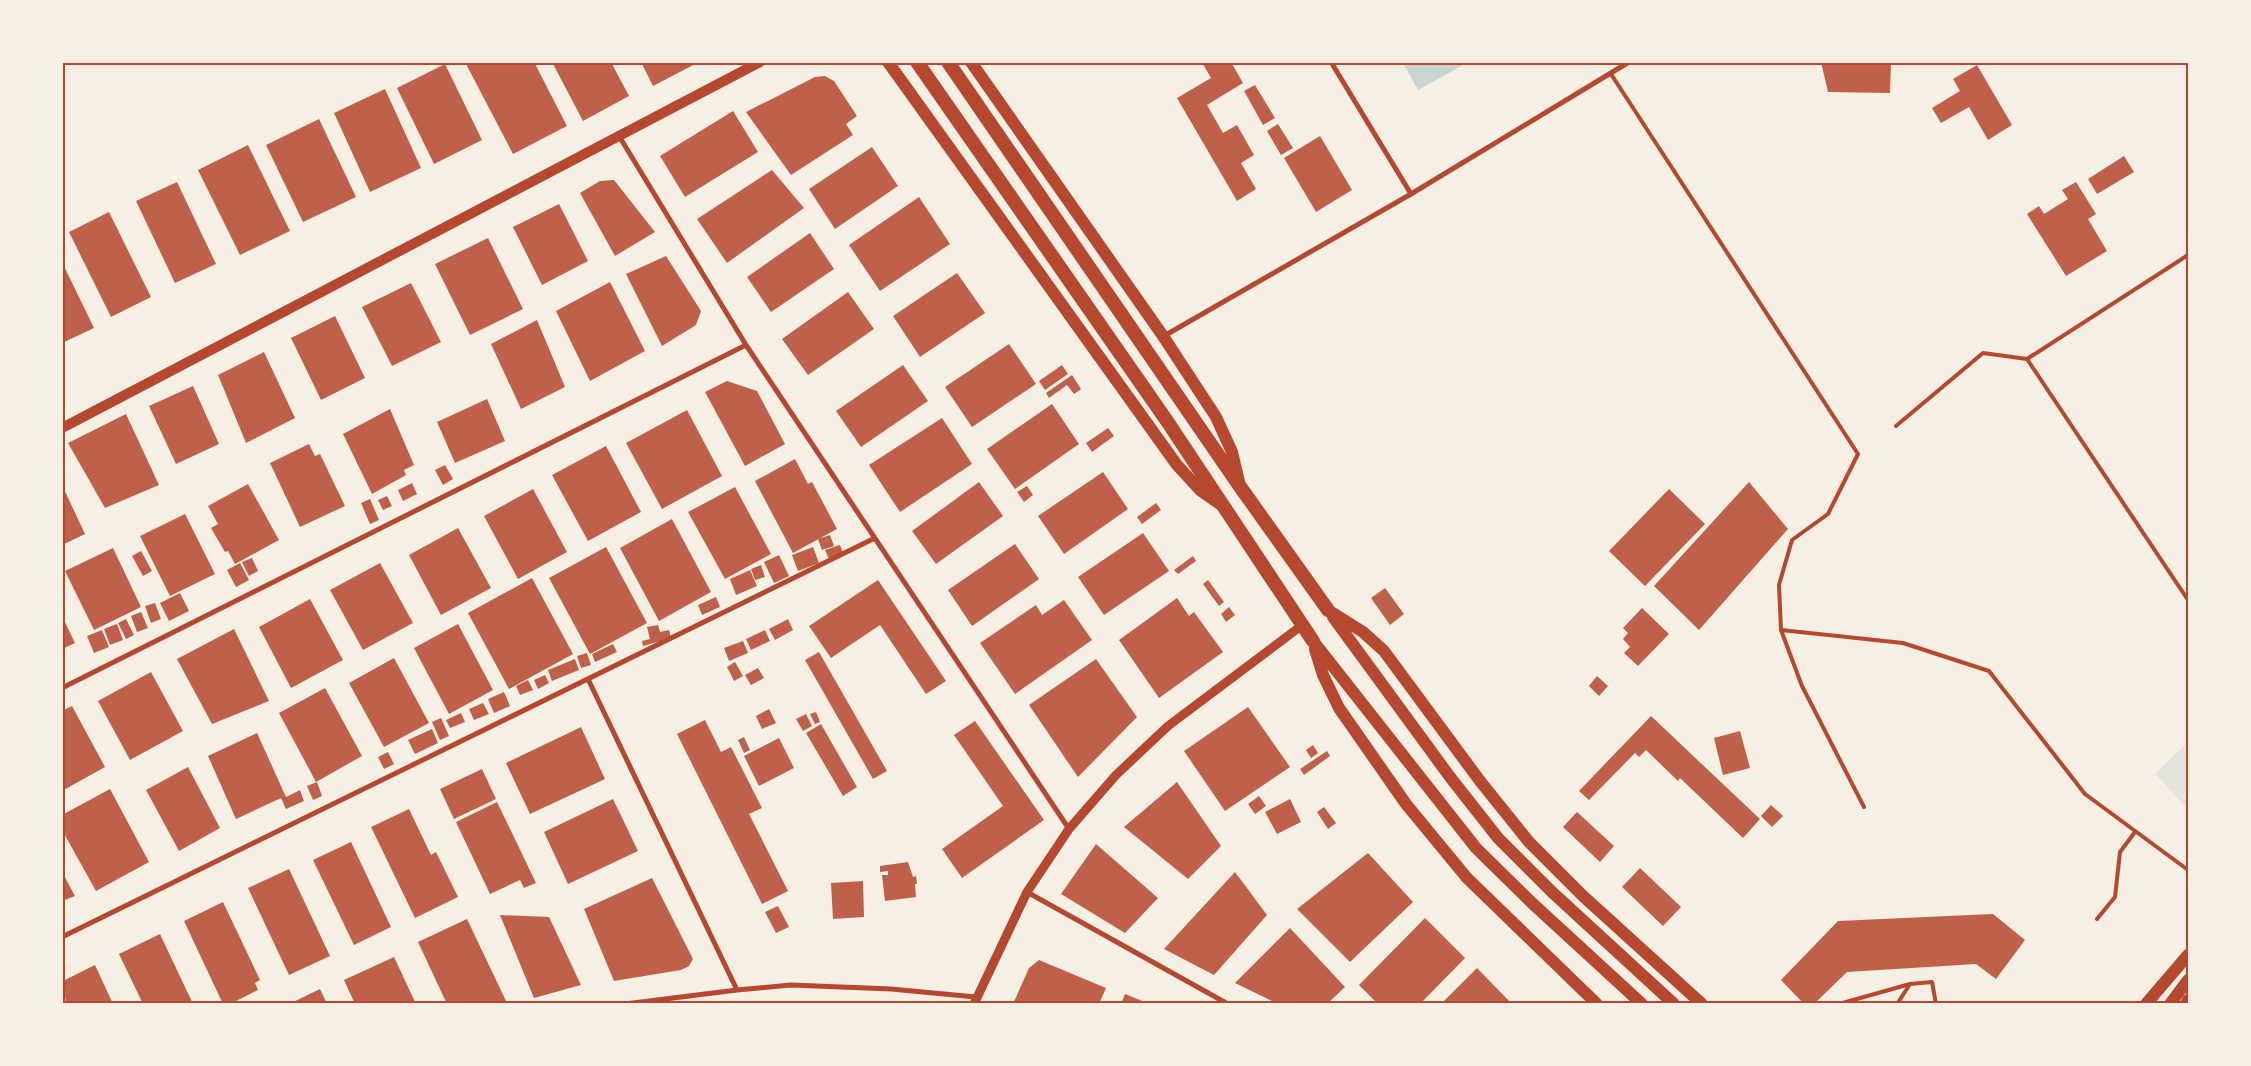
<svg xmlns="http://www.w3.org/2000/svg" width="2251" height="1066" viewBox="0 0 2251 1066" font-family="Rubik,sans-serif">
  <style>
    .green { fill: #e2e4dc }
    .water { fill: #c9d6d2 }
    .building { fill: #bf614a }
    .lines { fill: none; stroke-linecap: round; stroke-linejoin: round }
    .service { stroke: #b5482f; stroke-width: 4 }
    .minor { stroke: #b5482f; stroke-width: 5 }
    .tertiary { stroke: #b5482f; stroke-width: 9 }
    .secondary { stroke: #b5482f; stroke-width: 10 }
    .primary { stroke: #b5482f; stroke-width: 12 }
    .trunk { stroke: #b5482f; stroke-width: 14 }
    .neatline { fill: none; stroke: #b5482f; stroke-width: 2 }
  </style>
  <rect width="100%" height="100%" fill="#f6efe4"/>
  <path class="green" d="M2188,742V804L2186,807L2155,774Z"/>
  <path class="water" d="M1403,63H1467L1418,90Z"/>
  <path class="building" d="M465,62H534L567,126L513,154Z
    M552,62H611L629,96L583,121Z
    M641,62H699L653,86Z
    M1206,62H1231L1243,83L1207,105L1223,133L1237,125L1254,155L1241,163L1256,189L1237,201L1177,98L1211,78L1203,64Z
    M1821,62H1891L1890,93L1828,92Z
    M445,64L482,140L434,164L397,88Z
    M1977,65L2012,125L1988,140L1969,107L1941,123L1932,108L1960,91L1953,79Z
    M825,76L834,81L857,116L846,124L853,135L791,175L746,112L815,77Z
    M1255,85L1275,118L1263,125L1244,91Z
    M385,89L421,168L370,192L334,113Z
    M733,111L758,152L685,197L660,156Z
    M319,119L356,197L303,222L266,145Z
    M1278,124L1293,148L1281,155L1267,131Z
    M1320,136L1352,190L1316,212L1284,158Z
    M248,145L290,231L240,255L198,170Z
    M872,147L898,186L835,229L809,189Z
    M2124,156L2134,172L2097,194L2088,179Z
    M772,170L804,208L727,263L697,219Z
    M614,180L655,232L615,256L580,193L600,181Z
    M177,182L216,264L175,283L136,201Z
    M2076,182L2096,214L2088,219L2107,251L2066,276L2027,214L2039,206L2044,214L2068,199L2062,190Z
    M919,197L950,244L880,291L849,245Z
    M559,204L588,261L542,285L513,227Z
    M109,212L151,297L111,317L69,232Z
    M810,233L834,269L771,312L747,277Z
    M488,238L523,309L470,335L435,264Z
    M666,256L701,311L696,325L662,346L626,274Z
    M62,262L94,328L62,343Z
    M957,273L985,313L920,357L893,316Z
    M610,282L645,351L590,381L556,311Z
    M411,283L441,342L392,366L362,307Z
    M848,292L874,329L808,375L782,339Z
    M335,316L365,378L321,400L291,338Z
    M537,320L565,387L521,409L491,344Z
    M1009,344L1036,384L972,427L945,387Z
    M264,352L295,418L246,443L218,375Z
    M903,365L928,401L861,447L836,411Z
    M1062,365L1068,374L1045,390L1039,381Z
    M1072,375L1081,389L1074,394L1067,385L1049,398L1046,393Z
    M727,381L757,391L785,444L745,466L705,392Z
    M193,386L219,444L176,464L149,406Z
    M487,399L505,441L455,463L437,422Z
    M1052,404L1079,444L1015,489L987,449Z
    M390,409L414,465L404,470L406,475L372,494L343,434Z
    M687,410L722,476L662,509L626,443Z
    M126,414L159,485L105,508L68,443Z
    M942,418L972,464L900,512L869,465Z
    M1108,428L1114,436L1092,452L1086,443Z
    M309,444L315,456L320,454L345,506L300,527L270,463Z
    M606,446L641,512L588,541L552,475Z
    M795,459L808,484L812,482L837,529L793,553L755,481Z
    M445,465L453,479L443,485L435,470Z
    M1103,472L1128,509L1064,554L1038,516Z
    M979,482L1003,516L936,564L912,531Z
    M1749,482L1788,529L1699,630L1654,586Z
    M412,483L417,494L403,501L398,490Z
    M248,484L279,540L235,564L228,551L225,552L211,528L218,524L208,506Z
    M62,485L85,534L62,545Z
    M1027,486L1033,495L1024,502L1017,492Z
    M735,487L771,554L725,579L688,512Z
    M533,489L567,552L518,579L484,516Z
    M1669,489L1705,524L1645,586L1609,551Z
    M387,496L392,506L383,510L378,500Z
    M370,499L379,520L370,524L361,503Z
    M1156,503L1161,510L1142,524L1137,517Z
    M185,514L215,574L170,596L140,536Z
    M672,519L711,592L659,621L620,548Z
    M458,528L491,588L441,615L409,555Z
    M1143,533L1169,571L1104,615L1078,577Z
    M830,535L834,546L822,550L818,539Z
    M1015,544L1039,579L972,626L948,590Z
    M840,545L843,553L829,559L825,550Z
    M606,547L647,623L590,654L549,578Z
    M813,547L819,563L798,571L792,555Z
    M113,548L141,607L94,630L65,571Z
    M141,551L152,571L143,576L132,556Z
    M779,555L789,576L774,583L764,562Z
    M1193,556L1196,561L1178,574L1174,570Z
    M252,558L258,571L249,576L242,562Z
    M240,563L249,580L236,587L227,570Z
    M380,563L413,623L363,650L330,590Z
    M761,565L765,577L755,580L751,569Z
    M750,570L757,586L736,595L730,579Z
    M532,578L573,654L509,689L468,613Z
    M878,580L946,681L926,694L880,625L831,658L809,626Z
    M1208,580L1224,602L1219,606L1203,584Z
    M1385,588L1404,614L1390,625L1371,598Z
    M180,593L189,611L169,621L160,603Z
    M716,597L720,607L702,615L698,605Z
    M1177,598L1189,616L1194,612L1223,652L1159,698L1119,640Z
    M310,599L343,660L291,688L259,627Z
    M1064,600L1092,640L1015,694L980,643L1036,605L1042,615Z
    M155,603L161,619L151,623L145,606Z
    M1229,607L1235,615L1226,622L1221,614Z
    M1642,608L1669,634L1638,666L1624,653L1630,647L1623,639L1628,633L1623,628Z
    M141,612L148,628L137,632L131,616Z
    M62,616L75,643L62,649Z
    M126,619L134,635L126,639L118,623Z
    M788,619L793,630L775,640L769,629Z
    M117,624L123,640L110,645L104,629Z
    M458,624L493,690L449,714L414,648Z
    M658,625L660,632L669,630L671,638L643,646L642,641L650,639L647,627Z
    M234,629L269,701L212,724L177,659Z
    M102,630L109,647L94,653L87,636Z
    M765,630L770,641L751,650L746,639Z
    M743,641L748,653L729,661L724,648Z
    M613,644L617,652L595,662L592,654Z
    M819,652L887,771L873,779L805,660Z
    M587,653L591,665L581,668L577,656Z
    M394,658L429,723L384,747L349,683Z
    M575,659L579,670L552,681L548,670Z
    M1096,659L1137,717L1078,777L1029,705Z
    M735,662L743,676L734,681L727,667Z
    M758,668L764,678L751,685L745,675Z
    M151,672L183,731L130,760L98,701Z
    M545,675L549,683L538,689L534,680Z
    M1597,676L1608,686L1599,696L1589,686Z
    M528,680L533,690L520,695L516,686Z
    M325,688L362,756L316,782L279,713Z
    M504,692L510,706L494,713L488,699Z
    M483,703L489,714L474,720L469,709Z
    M72,706L105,767L62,791V711Z
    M1248,707L1290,767L1225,811L1184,751Z
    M769,709L776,723L762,729L756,716Z
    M816,712L820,722L815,724L810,714Z
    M461,713L465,722L450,728L446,720Z
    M806,714L812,726L803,731L796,719Z
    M1651,716L1760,819L1743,838L1680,778L1678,781L1646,750L1639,757L1635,753L1589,800L1579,791Z
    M441,718L449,736L440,740L432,722Z
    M705,720L721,752L731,747L762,808L749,814L788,891L762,904L677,734Z
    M975,721L1044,820L962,878L942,849L1003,806L954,735Z
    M821,724L857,787L843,796L806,733Z
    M581,727L605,779L530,814L506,763Z
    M432,729L438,743L415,754L408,740Z
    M1740,731L1750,768L1723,775L1714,738Z
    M257,733L286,797L300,790L304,801L286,809L281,798L236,819L208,756Z
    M744,737L750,750L744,753L738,740Z
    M779,738L794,768L759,786L744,756Z
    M1313,745L1318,753L1311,758L1306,750Z
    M1327,751L1330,756L1304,775L1300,769Z
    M388,752L394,764L384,769L378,757Z
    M188,767L220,828L179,851L146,790Z
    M482,769L496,799L454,819L440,789Z
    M317,782L322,796L313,800L307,786Z
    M1177,782L1221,846L1188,879L1124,827Z
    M110,789L149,862L96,891L62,830V815Z
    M1259,796L1266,806L1255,814L1248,804Z
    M613,799L638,851L568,884L544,832Z
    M1290,799L1301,822L1277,834L1265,812Z
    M497,802L536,883L524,888L520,880L490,894L456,822Z
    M1771,805L1783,816L1772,827L1761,816Z
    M1324,807L1336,823L1328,829L1317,812Z
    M409,809L431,855L436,852L458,897L415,918L371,827Z
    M1577,812L1614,846L1600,862L1563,827Z
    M351,842L391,927L354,945L313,860Z
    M1096,844L1158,898L1125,933L1061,894Z
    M1368,853L1413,902L1350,962L1297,909Z
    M908,862L913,877L916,876L917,884H915L916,897L885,901L882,875H888V871L880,872V866Z
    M1640,868L1681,907L1663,926L1622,887Z
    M289,869L330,956L289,975L248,888Z
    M62,872L75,896L62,901Z
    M1235,872L1267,915L1214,975L1164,949Z
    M652,878L693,959L689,966L681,970L614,981L584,909Z
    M863,881L864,917L833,919L831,883Z
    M223,902L260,980L255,983L258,990L230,1004H223L184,921Z
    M778,906L789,927L776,933L765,912Z
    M1993,914L2025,940L1996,979L1976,964L1847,972L1814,1004H1804L1781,980L1838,921Z
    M500,915L549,917L581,985L534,998Z
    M1425,918L1465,958L1420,1004H1378L1359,985Z
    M467,919L506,1001L499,1004H447L418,942Z
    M1290,928L1345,987L1327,1004H1278L1235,983Z
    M160,934L193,1004H143L119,954Z
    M394,957L416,1004H355L344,980Z
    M1039,960L1106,988L1099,1004H1013L1029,968Z
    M95,965L113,1004H66L63,981Z
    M1477,968L1512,1004H1441Z
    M320,989L327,1004H289Z
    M1125,994L1147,1003V1004H1121Z"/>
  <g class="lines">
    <path class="service" d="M1611,74L1858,454L1828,514L1792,540L1779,585L1781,630L1802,686L1864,807
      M2027,359L2188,600
      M1896,426L1983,353L2027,359L2188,255
      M1781,630L1903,643L1989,671L2085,794L2188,870
      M2097,919L2115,897L2120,852L2135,832
      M1839,1004L1910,984L1932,982L1936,1004
      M1902,1004L1899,1001L1910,984"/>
    <path class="minor" d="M1331,62L1411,194
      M619,136L746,345L1069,829
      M1164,336L1411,194L1629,62
      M588,679L737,990
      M62,688L746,345
      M1027,892L1228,1004
      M62,937L875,538
      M625,1004L737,990L791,985L891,989L976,997"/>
    <path class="tertiary" d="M974,1004L1027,892L1069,829L1116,775L1168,726L1301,626"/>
    <path class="secondary" d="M62,428L760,62"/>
    <path class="primary" d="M888,62L1177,465L1200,490L1220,504
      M971,62L1163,336L1216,417L1232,452L1240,486
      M1328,610L1363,632L1384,651L1480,781L1529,842L1583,896L1702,1004
      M1333,617L1450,777L1498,838L1552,892L1674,1004
      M1313,641L1476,848L1532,903L1642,1004
      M1315,649L1323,675L1339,708L1406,804L1467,878L1597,1004
      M2146,1004L2188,955
      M2170,1004L2188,980
      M2186,1004L2188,1000"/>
    <path class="trunk" d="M917,62L1167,421L1313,641
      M948,62L1241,488L1328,610"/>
  </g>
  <rect width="2251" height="1066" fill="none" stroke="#f6efe4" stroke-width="128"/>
  <rect x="64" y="64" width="2123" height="938" class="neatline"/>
</svg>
